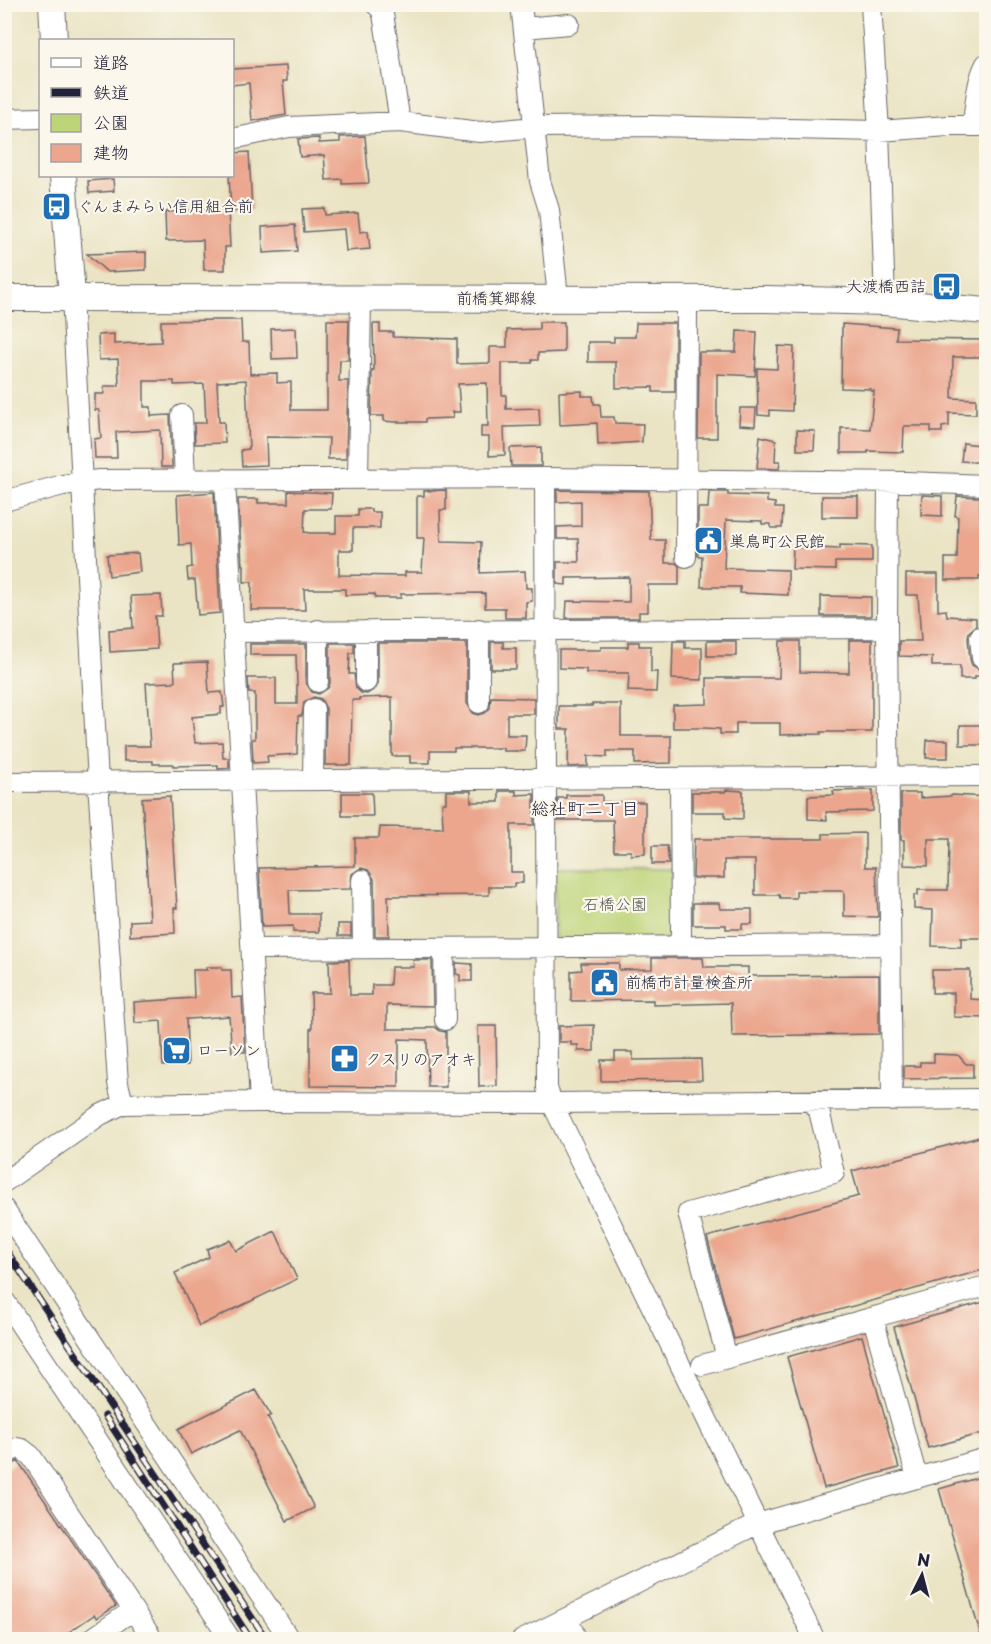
<svg xmlns="http://www.w3.org/2000/svg" width="991" height="1644" viewBox="0 0 991 1644" font-family="'Playpen Sans','Klee One',sans-serif">
  <style>
    .green { fill: #bdd478; stroke: #707b5a; stroke-width: 1.5 }
    .building { fill: #eba68d }
    .lines { fill: none; stroke-linecap: round; stroke-linejoin: round }
    .minor-casing { stroke: #68666b; stroke-width: 22 }
    .major-casing { stroke: #68666b; stroke-width: 28 }
    .minor { stroke: #fff; stroke-width: 20 }
    .major { stroke: #fff; stroke-width: 26 }
    .rail-casing { stroke: #22223b; stroke-width: 7 }
    .rail { stroke: #fbf7ec; stroke-width: 4.5; stroke-dasharray: 14; stroke-linecap: butt }
    .labels { text-anchor: middle; stroke-width: 4.5; stroke-linejoin: round; paint-order: stroke }
    .poi-label { font-size: 16px; fill: #22223b; stroke: #fbf7ec; text-anchor: start }
    .street-label { font-size: 16px; fill: #22223b; stroke: #fbf7ec }
    .park-label { font-size: 16px; fill: #50574d; stroke: #fbf7ec }
    .neighbourhood-label { font-size: 18px; fill: #22223b; stroke: #fbf7ec }
  </style>
  <rect width="100%" height="100%" fill="#fbf7ec"/>
  <filter id="ink" filterUnits="userSpaceOnUse"><feTurbulence type="fractalNoise" baseFrequency=".0167" numOctaves="2"/><feDisplacementMap in="SourceGraphic" scale="12" xChannelSelector="R" yChannelSelector="G"/><feConvolveMatrix kernelMatrix="1 2 1 2 8 2 1 2 1" color-interpolation-filters="sRGB"/></filter>
  <filter id="wash" filterUnits="userSpaceOnUse"><feTurbulence type="fractalNoise" baseFrequency=".008" numOctaves="4" result="noise"/><feDisplacementMap in="SourceGraphic" scale="24" xChannelSelector="R" yChannelSelector="G"/><feGaussianBlur stdDeviation="1.35" result="paint"/><feColorMatrix in="noise" values="0 0 0 0 0 0 0 0 0 0 0 0 0 0 0 0 0 1.4 0 .05"/><feComposite in="paint" operator="in"/></filter>
  <g filter="url(#wash)">
    <rect width="100%" height="100%" fill="#eae4c4"/>
    <path class="green" d="M555,868L674,869L676,935L670,940L561,941L555,935Z"/>
    <g id="blocks">
      <path class="building" d="M286,66L287,81H283L286,115L252,121L249,83L232,85V69Z
        M365,136L369,183L342,184V179L326,180L324,155L300,157L298,139L319,138V143L340,142V137Z
        M249,152L252,210L231,211L229,176H232V153Z
        M113,179L114,191L89,193L88,181Z
        M228,208L230,247H225V270H204L203,240L166,241L165,212Z
        M324,208L325,215L358,213L360,232L368,231L370,249L346,251L344,229L304,232L302,209Z
        M295,225L297,251L263,253L262,227Z
        M146,252V270L107,272L87,254Z
        M217,320H241L242,342H249L250,374L277,373V383L291,382V410H327V320H349L348,360H340L339,381H348L346,459H328L329,438L266,437L267,465L242,466L241,450L249,449L246,380L217,382L219,422H224L225,443L195,444L194,423H206L204,384L174,385V381H144V407H151V416L170,415L172,467H161L160,430L116,432L117,458H95L94,439L101,438L99,410H95V394H104V386H119L118,359L99,360L98,335L114,334V344L161,342V321Z
        M539,322H564V352L538,353V360H532V363H502V395H506V409L539,408L540,426L504,427L505,455L489,456V437H481V426H488L487,383L458,384L460,412H452L453,418L425,419V422H395L384,421V416H371L372,370H374L373,324H380V332H393V337L457,339V364L490,363V347H507V330L539,329Z
        M636,323H675V392H653V387L616,388V362H588V342H614V337H635Z
        M842,324L897,328L896,339L987,340V357H953L952,398L976,399V414L949,413V426L942,427V432H931V426H904L903,452L868,451V453H841V428L870,429L874,391H871V389L841,388Z
        M296,328L297,358L272,359L271,329Z
        M737,331L757,332L755,376L717,374V438H698L699,352H736Z
        M778,346L794,347L792,411L770,410V416L758,415L757,368L777,369Z
        M582,391V396H593L594,404H600L601,417H614L615,423L643,424L642,442L598,445L597,423L560,425L559,392Z
        M740,408H756L755,426L739,425Z
        M797,430L815,431L814,450H797Z
        M760,436L776,440L775,461H780L779,469L757,468Z
        M963,443L987,446V463L961,461Z
        M541,447V466H511L510,448Z
        M446,490V510H440L441,541L481,542L480,573L525,571L526,588H532V601L526,602V618H505V608H485V593L401,594V598H375V594L345,595V589H304L305,610H251L252,582H244V565H242L238,499H258V503H288V491L332,493L331,509H305L304,532L310,533H336V516H358V509H371V512H380V528H353V550H339V575L405,576V572H422L424,538H417V496H424V491Z
        M557,490L649,491L651,540H665V563H676L679,566V585H648V612H639V618H566L567,601L629,602V577L566,578V585L557,584V562H579L578,539H557V527L581,526V501L557,502Z
        M214,492L220,613L198,615L195,580H188L187,568L192,567L191,544L179,545L177,495Z
        M709,492H728V495L767,496V502L775,503V508H783L782,528H771V524H762V521L726,520L724,568L788,570V595L740,593V587H701L702,556H698V508H708Z
        M922,495L942,496V516L921,515Z
        M822,496H858V517H822Z
        M957,496L980,497V521H987V576H979V580H945V558H957L958,517L955,516Z
        M840,545L872,546V562H835V570L792,569L793,547L840,549Z
        M138,553L140,572L109,576L107,555Z
        M906,574H938V611L946,610L947,616L976,618V626L969,632L968,638L970,659L972,665L982,671V676H975V679H960V666H932V657L899,656V641H921L918,595H906Z
        M161,595L162,616H155L157,649L110,652L109,630L133,628L131,596Z
        M821,596L871,597V616H821Z
        M849,640H872V732H821V734L780,735V723H736V734H720V729L704,728H673V705L707,704V678H779L780,641H800V672L849,673Z
        M673,641H685V648H702V680L672,679Z
        M707,641H736V656H707Z
        M491,642H503V648H516V669H491Z
        M628,642H639V646H651V672H657L656,692L628,691L629,673H586V669L559,668V650H601V647H628Z
        M330,643H354V653H350L349,674H354L356,688L361,693L367,694L376,688L378,683V643H467V703L473,713L478,715L485,713L490,708L491,697L534,698V714H507V735H526L525,751H503V748H454V751H430V763H410V756H392V697L359,698V700H352L351,765H325L326,709L321,699L314,697L304,702L302,716H298L297,754L267,756L268,762L253,763L252,739H255V693H249L248,678H276V704H297V683L296,655H250V644H306V683L312,692L319,694L328,688L330,683Z
        M207,662L209,693L222,692L224,707H221V714L192,717L195,743L222,742L223,758H229V768L218,769V765L173,766V764H153V761H124V746H150L146,683L175,682L174,663Z
        M592,704H621V736H671V763L635,764V751H607V757L588,756V766L568,767L569,729H559V706H592Z
        M960,725H987V745H960Z
        M927,740H948V758H926Z
        M726,790L743,791V819L725,818V812H692V792H725Z
        M873,790V811L826,812L827,820L808,819V796L834,795L833,791Z
        M446,791H471V802H499V791H516V795L534,794V825H511V872H523V883H514V887H489V895L388,896L389,936H375L374,879L368,870L361,868L352,874L350,889L289,890L290,914H319V932H293V926L262,927L259,868L355,866V838H379L380,827L443,828L442,803H446Z
        M342,793H372L373,816H342Z
        M901,793H920V798L951,796L952,795L987,797V938H961V947L932,946L933,910L914,909V895H918V890H948L949,839H928V866L904,865V840H901Z
        M566,795H602V802H645V854L631,855V851H614L613,820H558V798H566Z
        M170,796L177,908H174L175,933L130,936V921L150,920L142,798Z
        M865,833V867H876L878,917L844,916V891H796V898H780L779,895H755V860H724V878H693L694,839H823V834Z
        M652,846H667L669,864H652Z
        M693,903H719L720,909H752V924H742V929H726V925H693Z
        M338,924H351V936H338Z
        M652,958H703L704,967H748V976L879,975V1034L732,1036L731,1003L653,1005V1000L571,1001V971L582,970L581,963H619V970L652,969Z
        M349,960L350,995H372V985H390L391,967H414L413,960H432L433,1006L387,1005V1029H427V1027H435L440,1031L446,1032V1087H428L427,1040L399,1039V1087L310,1086V1029H312L311,993H330L329,961Z
        M456,963L472,964V981H460V975L456,974Z
        M206,967H222V970H231L232,998L242,997L245,1052H232L229,1016L188,1019H186L188,1065L163,1066L161,1021L135,1023L134,1002L194,998L193,970H207Z
        M932,970H970V999L987,1000V1018L954,1017V993H932Z
        M594,1025V1051H578V1045H571V1042H559V1026Z
        M478,1026H496L497,1086L479,1087Z
        M615,1052H633V1060L701,1059L702,1080L601,1081V1060H615Z
        M934,1054L958,1055L966,1064H973V1078L904,1079V1066H920V1062H934Z
        M987,1135V1269L734,1339L707,1237L859,1196L852,1171Z
        M275,1231L297,1279L199,1326L175,1273L209,1257L207,1249L230,1240L236,1251Z
        M987,1301V1432L928,1448L894,1327Z
        M862,1336L899,1468L824,1488L787,1357Z
        M256,1390L271,1415L268,1417L314,1508L287,1521L240,1430L191,1454L178,1429Z
        M18,1461L116,1606L97,1618L94,1615L57,1640H4V1470Z
        M987,1475V1640H982L939,1489Z"/>
    </g>
  </g>
  <g filter="url(#ink)">
    <use href="#blocks" fill-opacity="0" stroke="#68666b" stroke-width="1.5"/>
    <g class="lines">
      <defs>
        <path id="minor" d="M375,4L380,8L383,14L400,122
          M521,4L540,181L549,210L558,298
          M871,4L879,131L885,302
          M524,28L569,24
          M4,119L40,118
          M973,125C975,106 977,80 986,64
          M232,139L289,127L400,122L480,132L536,127L651,126L879,131L948,126H986
          M72,297L98,782L118,1083L123,1104
          M182,415L185,479
          M358,478L361,299
          M545,478L547,1088L552,1103L815,1640
          M225,479L260,1102
          M888,482L887,628L892,1101
          M4,501L63,485L99,480L545,478L907,482L986,485
          M686,557L687,299
          M479,629V703
          M366,631V682
          M233,632L887,628
          M980,637L982,658L986,660
          M318,682V630
          M313,780L314,709
          M4,782L986,776
          M362,880L363,948
          M679,946L681,934L680,778
          M444,948L445,1020
          M252,949L889,945
          M4,1182L100,1115L123,1104L260,1102L552,1103L986,1099
          M4,1209L290,1640
          M4,1300L231,1640
          M873,1318L917,1478
          M727,1358L688,1213L834,1173L819,1111L812,1103
          M702,1365L986,1286
          M4,1455L17,1448L22,1449L31,1456L153,1640
          M567,1618L577,1640
          M90,1640L133,1610
          M522,1640L757,1524L986,1458"/>
        <path id="major" d="M52,4L54,40
          M63,176L72,297
          M4,298L766,299L885,302L986,311"/>
      </defs>
      <use href="#minor" class="minor-casing"/>
      <use href="#major" class="major-casing"/>
      <use href="#minor" class="minor"/>
      <use href="#major" class="major"/>
      <defs>
        <path id="rail" d="M4,1247L267,1640
          M105,1416L251,1640"/>
      </defs>
      <use href="#rail" class="rail-casing"/>
      <use href="#rail" class="rail"/>
    </g>
  </g>
  <defs>
    <symbol id="bus-square" viewBox="-11 -11 22 22"><rect x="-9" y="-9" width="18" height="18" rx="4" fill="#1f6fb2" stroke="#fbf7ec"/><path d="M-5-6H5V4H4V6H2V4H-2V6H-4V4H-5ZM-3.5-4V0h7V-4ZM-3.5 1.2v1.5H-2V1.2ZM2 1.2v1.5H3.5V1.2Z" fill="#fff"/></symbol>
    <symbol id="civic-square" viewBox="-11 -11 22 22"><rect x="-9" y="-9" width="18" height="18" rx="4" fill="#1f6fb2" stroke="#fbf7ec"/><path d="M-.6-6.5H3V-4.5H.6V-3L4-1V1h2V6H-6V1h2V-1L-.6-3ZM-1.2 2.5V6h2.4V2.5Z" fill="#fff"/></symbol>
    <symbol id="supermarket-square" viewBox="-11 -11 22 22"><rect x="-9" y="-9" width="18" height="18" rx="4" fill="#1f6fb2" stroke="#fbf7ec"/><path d="M-6-5.5h2.5l.6 2H6L4.5 2H-2.5L-4.4-4H-6ZM-1.5 3.2a1.3 1.3 0 1 0 .1 0ZM3 3.2a1.3 1.3 0 1 0 .1 0Z" fill="#fff"/></symbol>
    <symbol id="pharmacy-square" viewBox="-11 -11 22 22"><rect x="-9" y="-9" width="18" height="18" rx="4" fill="#1f6fb2" stroke="#fbf7ec"/><path d="M-2-6h4v4h4v4h-4v4h-4v-4h-4v-4h4Z" fill="#fff"/></symbol>
  </defs>
  <g fill-rule="evenodd">
    <use href="#bus-square" x="40" y="190" width="33" height="33"/>
    <use href="#bus-square" x="930" y="270" width="33" height="33"/>
    <use href="#civic-square" x="692" y="524" width="33" height="33"/>
    <use href="#civic-square" x="588" y="966" width="33" height="33"/>
    <use href="#supermarket-square" x="160" y="1034" width="33" height="33"/>
    <use href="#pharmacy-square" x="328" y="1042" width="33" height="33"/>
  </g>
  <g class="labels">
    <g class="poi-label">
      <text x="77" y="212">ぐんまみらい信用組合前</text>
      <text x="926" y="292" text-anchor="end">大渡橋西詰</text>
      <text x="729" y="547">巣鳥町公民館</text>
      <text x="625" y="988">前橋市計量検査所</text>
      <text x="197" y="1056">ローソン</text>
      <text x="365" y="1065">クスリのアオキ</text>
    </g>
    <g class="street-label">
      <text x="496" y="304">前橋箕郷線</text>
    </g>
    <g class="park-label">
      <text x="615" y="910">石橋公園</text>
    </g>
    <g class="neighbourhood-label">
      <text x="585" y="815">総社町二丁目</text>
    </g>
  </g>
  <rect width="991" height="1644" fill="none" stroke="#fbf7ec" stroke-width="24"/>
  <rect x="39" y="39" width="195" height="138" fill="#fbf7ec" stroke="#a4a2a5" stroke-width="1.5"/>
  <rect x="51" y="58" width="30" height="9" fill="#ffffff" stroke="#a4a2a5" stroke-width="1.5"/>
  <text x="93" y="69" font-size="18" fill="#22223b">道路</text>
  <rect x="51" y="88" width="30" height="9" fill="#22223b" stroke="#a4a2a5" stroke-width="1.5"/>
  <text x="93" y="99" font-size="18" fill="#22223b">鉄道</text>
  <rect x="51" y="114" width="30" height="18" fill="#bdd478" stroke="#a4a2a5" stroke-width="1.5"/>
  <text x="93" y="129" font-size="18" fill="#22223b">公園</text>
  <rect x="51" y="144" width="30" height="18" fill="#eba68d" stroke="#a4a2a5" stroke-width="1.5"/>
  <text x="93" y="159" font-size="18" fill="#22223b">建物</text>
  <g transform="translate(922 1575) rotate(6)" stroke="#fbf7ec" stroke-width="4.5" paint-order="stroke">
  <path d="M0-4.5L10 22L0 15L-10 22Z" fill="#22223b"/>
  <text y="-9" font-size="16" font-weight="bold" text-anchor="middle" fill="#22223b">N</text>
  </g>
</svg>
